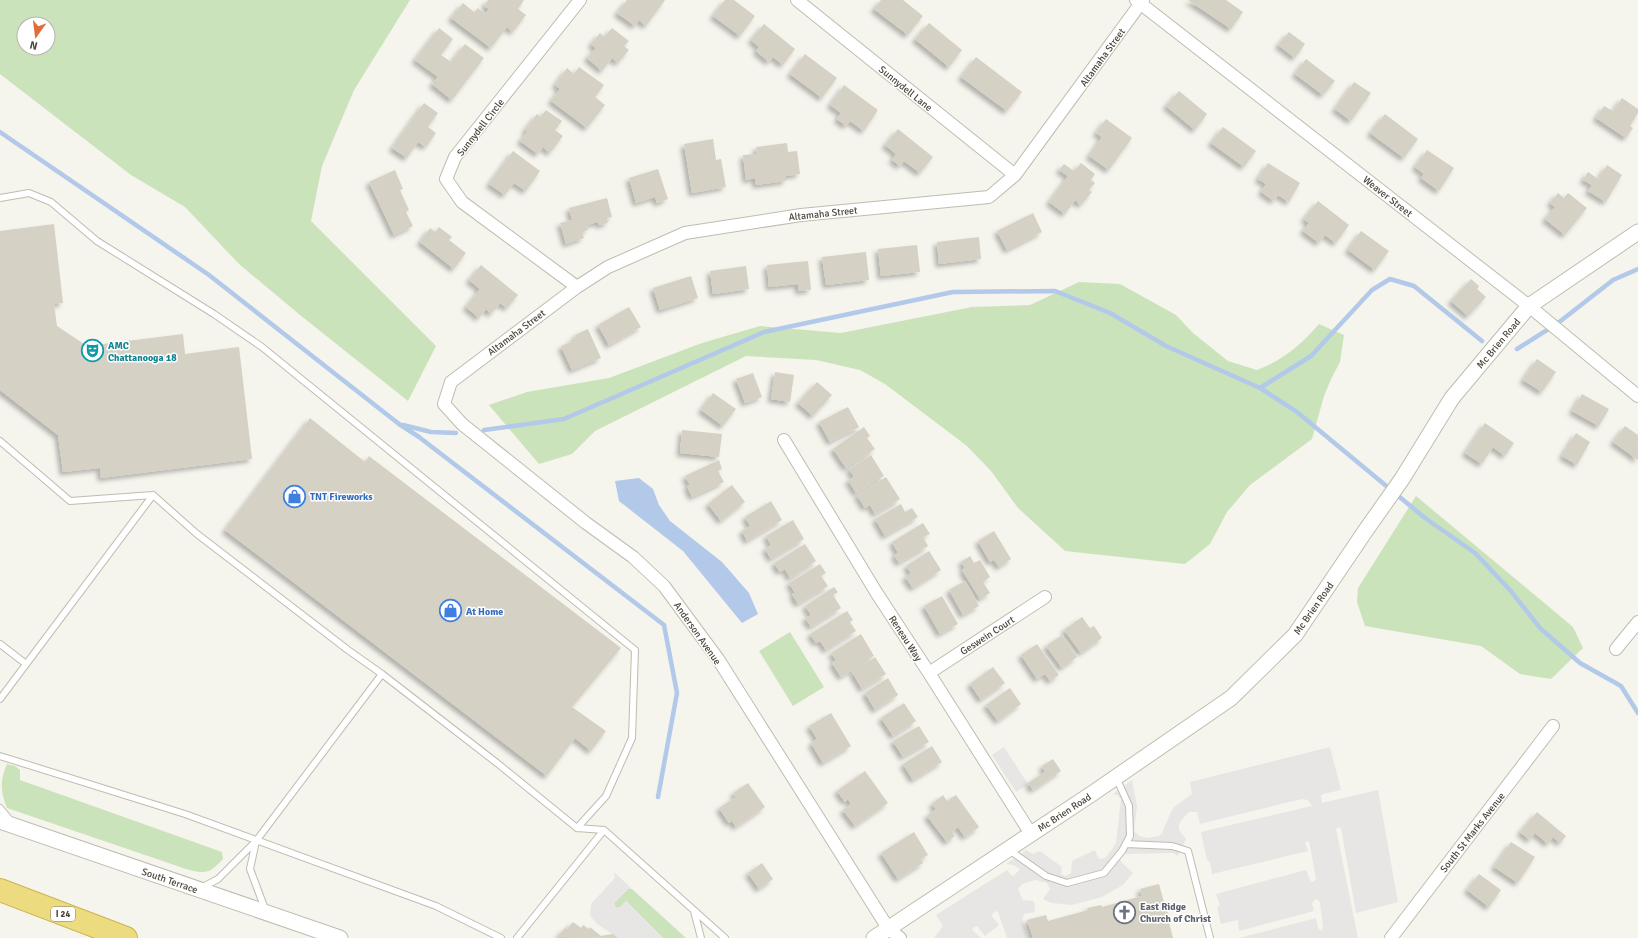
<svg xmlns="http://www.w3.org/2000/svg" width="1638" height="938" viewBox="0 0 1638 938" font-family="Signika,sans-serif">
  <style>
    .green { fill: #cbe3bb; fill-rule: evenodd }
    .parking { fill: #e7e6e4 }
    .water { fill: #b2c9e9 }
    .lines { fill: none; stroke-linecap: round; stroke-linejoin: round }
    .stream { stroke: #b2c9e9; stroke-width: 4.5 }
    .building { fill: #d5d1c4; filter: url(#shadow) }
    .service-casing { stroke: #bfbdb0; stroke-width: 8 }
    .minor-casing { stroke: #bfbdb0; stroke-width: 14 }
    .tertiary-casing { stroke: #bfbdb0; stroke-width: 17 }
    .motorway-casing { stroke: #ccb350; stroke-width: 24 }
    .service { stroke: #fff; stroke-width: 6 }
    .minor { stroke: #fff; stroke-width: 12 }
    .tertiary { stroke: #fff; stroke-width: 15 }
    .motorway { stroke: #eddb80; stroke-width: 22 }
    .labels { text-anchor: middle; stroke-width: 3; stroke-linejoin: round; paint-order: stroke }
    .shield { fill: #fff; stroke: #807e76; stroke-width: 1 }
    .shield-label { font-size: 9px; font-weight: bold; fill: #49463b }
    .street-label { font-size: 10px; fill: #49463b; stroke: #fff }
    .culture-label { font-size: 10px; font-weight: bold; fill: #0d838f; stroke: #fff; text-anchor: start }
    .shop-label { font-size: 10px; font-weight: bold; fill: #366cbe; stroke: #fff; text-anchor: start }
    .worship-label { font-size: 10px; font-weight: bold; fill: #5b616d; stroke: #fff; text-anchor: start }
  </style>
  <defs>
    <filter id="shadow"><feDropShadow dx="-3.5" dy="3.5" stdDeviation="2" flood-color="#0004"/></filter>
  </defs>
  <rect width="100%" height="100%" fill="#f5f4ed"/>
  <path class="green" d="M0,0H410L354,90L322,166L311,221L436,346L408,401L300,315L239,264L185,207L131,175L0,74ZM24,24H48V48H24Z
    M1079,282L1120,284L1176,315L1193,333L1228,361L1257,370C1283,360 1301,345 1319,324L1344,335L1340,362L1331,379L1324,396L1312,439L1250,485L1227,512L1210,544L1185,564L1065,551L1018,508L991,471L967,446L885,384L860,370L816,360L746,356L595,431L572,454L539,464L489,405L527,392L609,378L702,343L760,326L841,333L972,307L1030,305Z
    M1416,496L1573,627L1583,648L1551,679L1520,674L1481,646L1365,626L1357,602L1358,588Z
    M790,632L824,687L793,706L759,651Z
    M7,764L15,766L20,770V780L222,852L223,859C210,873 207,874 189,870L7,808C0,791 0,780 7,764Z
    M628,889H632L686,938H663L626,901L620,907L616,908L614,903Z"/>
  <path class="parking" d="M1004,747L1028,784L1016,792L992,755Z
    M1330,747L1341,790L1323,794L1321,796L1322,803L1378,790L1398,902L1356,913L1341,828L1339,827L1336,829L1358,938H1239L1316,918L1318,928L1321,931L1323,928L1320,902L1316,899L1312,903L1314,911L1239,931L1238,920L1221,924L1217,907L1220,905L1216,894L1306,870L1311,882L1314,881L1316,879L1309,841L1305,842L1308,851L1212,874L1210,862L1207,860L1201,832L1312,806L1308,800L1302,799L1200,824L1197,812H1189L1184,817L1179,824V830L1186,839L1178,856L1173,853L1124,854L1120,859L1121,862L1133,873L1123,885L1102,897L1072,905L1052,903L1043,899L1050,889L1047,883L1035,880L1022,884L1018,889L1023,900L1034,901L1035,912L1024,914L1022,919L1028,938H1007L998,912L996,911L992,914V916L999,925L985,936L977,926L973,928L972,930L981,938H934L943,926L936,915L1007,870L1011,875L1014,876L1020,869L1013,865L1006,864L1026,850L1033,854L1040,851L1062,867L1061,874L1065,876L1071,873L1072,861L1095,850L1098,858L1101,859L1105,858L1111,851L1116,843L1121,799L1117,795L1113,794L1132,780L1137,806L1134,831L1139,836L1147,838L1159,836L1162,833L1171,812L1174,807L1192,794L1190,782Z
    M614,872L632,889H628L614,903L615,907L616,908L620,907L626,901L663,938H618L596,923L591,917L590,914L591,904L613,880L615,877Z"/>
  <path class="water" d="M639,478L653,489L659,505L670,521L722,562L749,593L758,614L742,623L683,551L619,501L615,481Z"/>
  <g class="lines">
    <path class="stream" d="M0,132L209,275L399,424L419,437L664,625L677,693L658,797
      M1517,349L1558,323L1613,280L1638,269
      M1260,388L1311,356L1372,290L1390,279L1414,286L1482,341
      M403,425L431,432L456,433
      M484,430L564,419L764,332L953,292L1055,291L1110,313L1166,346L1260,388L1297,412L1425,518L1475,553L1510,590L1540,628L1580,663L1621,686L1638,713"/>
  </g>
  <path class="building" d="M488,0H524L518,9L526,15L513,32L507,27L491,48L451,18L463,3L474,12L478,8L485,14L489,9L484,6Z
    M627,0H665L646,26L639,20L635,26L617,13Z
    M725,0H734L755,16L740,36L713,16Z
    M881,0H903L923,16L908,35L874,9Z
    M1188,0H1226L1243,12L1231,29Z
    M929,23L962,50L949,67L915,39Z
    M764,24L795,49L783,65L773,57L769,62L756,51L759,47L751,40Z
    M439,28L453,39L441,55L451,62L465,44L484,58L452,100L432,84L438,77L415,60Z
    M612,28L629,41L624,46L629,50L618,63L612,58L602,71L587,58L596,48L591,44L600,33L604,37Z
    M1289,32L1305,44L1295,58L1278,45Z
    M805,54L837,78L822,98L790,74Z
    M976,57L1022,92L1007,111L961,77Z
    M1306,59L1335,81L1323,95L1295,74Z
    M579,67L604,85L595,97L605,105L587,128L551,101L560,89L555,85L567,68L574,74Z
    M1354,82L1371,93L1351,121L1335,109Z
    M844,85L878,110L864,131L850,121L846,126L837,119L841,113L830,105Z
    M1179,91L1207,114L1195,130L1166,106Z
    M1622,98L1638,109V113L1630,126L1633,128L1626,138L1596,118L1604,106L1613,111Z
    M424,103L438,113L428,127L436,133L426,147L418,142L407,158L392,148Z
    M546,110L562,121L555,130L563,136L550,153L543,147L538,154L520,141L527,132L525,130L537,114L540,117Z
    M1385,114L1418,139L1404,158L1370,133Z
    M1106,119L1132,138L1109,170L1089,156L1102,137L1096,133Z
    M1223,127L1256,151L1244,167L1211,143Z
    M898,129L933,157L920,173L904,161L900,166L892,160L896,154L885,145Z
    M713,139L716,160L721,159L726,187L692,193L684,144Z
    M787,143L788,152L797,151L800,174L786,176V181L756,185L755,178L746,180L743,155L757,154L756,147Z
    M1427,150L1454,168L1439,191L1421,178L1424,174L1415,167Z
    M513,151L540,171L526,191L514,183L505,195L489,184Z
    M1081,163L1095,174L1091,180L1095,183L1089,190L1092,192L1081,205L1075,200L1065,214L1049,202L1068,176L1059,170L1064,164L1074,171Z
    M1268,163L1300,183L1289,202L1278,195L1274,201L1261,192L1266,184L1258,179Z
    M1607,165L1622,175L1606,202L1588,191L1592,185L1583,180L1588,172L1598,179Z
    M658,169L668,199L657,203L655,197L636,203L629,178Z
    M395,170L403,189L400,190L409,210L406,212L413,226L394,235L369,182Z
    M1558,193L1564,198L1568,193L1587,208L1565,235L1545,219L1555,207L1550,203Z
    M607,198L612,217L607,218L608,223L599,225L598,222L587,225L588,230L582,232L584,238L566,244L560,223L572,220L569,208Z
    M1318,201L1349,225L1336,243L1325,235L1319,243L1303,231L1309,223L1304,219Z
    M1033,213L1042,232L1007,250L997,231Z
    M54,224L63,303L54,304L57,326L87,346L183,334L185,354L239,347L252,459L101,478L100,468L63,472L58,435L0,390V231Z
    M439,227L452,237L449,240L466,253L454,269L420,242L430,228L435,232Z
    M1361,231L1389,251L1375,270L1348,250Z
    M979,237L981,259L939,264L937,242Z
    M917,245L920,272L881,276L878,249Z
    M866,252L869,280L826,285L822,257Z
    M808,261L811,290L798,291V284L769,287L767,265Z
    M481,265L518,295L507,308L500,303L491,314L486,309L479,318L466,307L480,289L469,280Z
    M746,266L749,289L713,294L710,271Z
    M691,276L698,298L660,310L653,288Z
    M1471,279L1479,286L1477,289L1486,297L1468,316L1451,301Z
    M629,307L641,327L609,345L598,325Z
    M588,329L601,358L572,370L561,346L571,342L570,340L576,338L575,335Z
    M1537,359L1556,372L1542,392L1523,380Z
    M775,372L794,375L790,402L771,399Z
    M753,373L762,397L745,403L736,379Z
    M817,382L832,395L813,416L798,403Z
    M713,393L736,409L723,426L701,410Z
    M1582,394L1609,409L1599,426L1572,411Z
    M848,407L859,427L830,442L819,422Z
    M310,418L365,462L369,456L621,648L572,707L606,731L591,751L575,738L547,776L225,530Z
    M1485,423L1514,443L1505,456L1493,447L1482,464L1465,453Z
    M1625,426L1638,435V460L1613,442Z
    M864,427L870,436L867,438L875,449L846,468L833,449Z
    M682,430L722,434L719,457L680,453Z
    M1576,433L1590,442L1577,465L1562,456Z
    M871,455L884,476L856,493L848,480L854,477L849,469Z
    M719,460L722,469L718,471L724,482L692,497L687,486L690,485L685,476Z
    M886,477L900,499L875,514L870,505L865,508L857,495Z
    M732,485L745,502L721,521L708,504Z
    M771,501L782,520L747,541L742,531L750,526L745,517Z
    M901,504L905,512L912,508L918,517L885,536L875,519Z
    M793,520L804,539L771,559L765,549L771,545L766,536Z
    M923,523L930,534L923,537L928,546L899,563L894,555L898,553L892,542Z
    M994,531L1011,559L999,567L994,560L990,562L978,541Z
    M805,544L816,561L790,578L785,569L780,572L774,563Z
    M929,551L941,570L913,588L905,577L911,573L906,566Z
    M970,556L974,563L980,560L990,577L983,582L990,593L980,599L962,570L965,568L961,562Z
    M820,564L826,573L821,576L828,586L798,604L792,594L795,593L789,583Z
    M965,581L979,606L963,615L949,590Z
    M834,587L838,592L833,595L841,608L811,627L805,618L811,615L805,606Z
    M942,596L958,624L940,634L924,606Z
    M847,611L853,620L850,622L856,631L826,650L820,641L816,643L810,634Z
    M1082,617L1090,628L1094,626L1102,638L1081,653L1064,630Z
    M861,634L874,656L841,677L832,663L836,660L831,653Z
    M1062,635L1077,657L1062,668L1046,646Z
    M1037,644L1059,675L1050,681L1045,674L1037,679L1021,655Z
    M875,657L886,674L862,689L852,672Z
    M993,667L1005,683L981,700L970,684Z
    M888,678L898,695L875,710L865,693Z
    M1010,688L1021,704L998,721L986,705Z
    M904,703L916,721L893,736L881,718Z
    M831,713L851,746L823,763L811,743L817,739L809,726Z
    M919,726L929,742L903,757L893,741Z
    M932,746L942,762L913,780L903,764Z
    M1053,759L1061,771L1033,790L1028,783L1045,772L1042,766Z
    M865,771L888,803L855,826L843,810L851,804L848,799L845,802L837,791Z
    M748,783L765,807L736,827L732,821L729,823L719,808L736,797L733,793Z
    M943,795L947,801L956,795L979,827L965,837L958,827L952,832L955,836L947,842L927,816L936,809L932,804Z
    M1537,812L1566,836L1560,843L1553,837L1548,844L1535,833L1530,840L1520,832Z
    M914,832L928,855L921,859L923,863L898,879L881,853Z
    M1511,842L1535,857L1518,883L1494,867Z
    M762,863L773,879L759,889L748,873Z
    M1479,874L1501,890L1489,907L1467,890Z
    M1159,884L1165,906H1166L1169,915H1167L1173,938H1033L1027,920L1046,915L1048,921L1088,910L1087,908L1101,905L1102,907L1142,896L1140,889Z
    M573,922L581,928L583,925L589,929L590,927L601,936L613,934L618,938L558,937L565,928L567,929Z"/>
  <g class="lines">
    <defs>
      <path id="service" d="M0,198L29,193L51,202L97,241L214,314L262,347L635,650L632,738L606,796L577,828
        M0,441L70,501L153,495L197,534L348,650L382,674L497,763L577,828L604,830L725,938
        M0,644L26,664
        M0,699L153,495
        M0,756L185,814L436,906L501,938
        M0,808L10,820
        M256,841L250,869L265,909
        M1126,844L1172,846L1188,851L1210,938
        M1009,850L1046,876L1067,883L1104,873L1122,851L1130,836L1129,806L1116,777
        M201,888L218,879L256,841L382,674
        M694,911L701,938
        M517,938L604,830"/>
      <path id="minor" d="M797,0L1015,175
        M1136,0L1529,306L1638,396
        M577,287L462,202L446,179L455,157L580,0
        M784,440L876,592L929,673L1031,834
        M1616,649L1638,622
        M929,673L1045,597
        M900,938L888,928L718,659L664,586L633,557L586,523L462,424L444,404L451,382L577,287L608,267L685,233L801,215L989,197L1015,175L1143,0
        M1391,938L1553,726"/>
      <path id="tertiary" d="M0,821L340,938
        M874,938L1093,793L1231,698L1295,635L1366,530L1402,479L1452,398L1529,306L1638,232"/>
      <path id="motorway" d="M0,890L126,938"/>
    </defs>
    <use href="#service" class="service-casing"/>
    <use href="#minor" class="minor-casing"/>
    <use href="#tertiary" class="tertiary-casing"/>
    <use href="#motorway" class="motorway-casing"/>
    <use href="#service" class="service"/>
    <use href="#minor" class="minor"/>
    <use href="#tertiary" class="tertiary"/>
    <use href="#motorway" class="motorway"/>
  </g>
  <defs>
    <symbol id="theatre-ring" viewBox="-11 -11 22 22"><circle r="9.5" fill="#fff" stroke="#0f9aa8" stroke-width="1.5"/><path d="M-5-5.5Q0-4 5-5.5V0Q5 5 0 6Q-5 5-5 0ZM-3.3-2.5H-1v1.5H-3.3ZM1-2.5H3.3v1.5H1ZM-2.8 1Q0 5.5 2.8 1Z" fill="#0f9aa8"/></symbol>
    <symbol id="shop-ring" viewBox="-11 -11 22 22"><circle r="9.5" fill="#fff" stroke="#3f7fe0" stroke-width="1.5"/><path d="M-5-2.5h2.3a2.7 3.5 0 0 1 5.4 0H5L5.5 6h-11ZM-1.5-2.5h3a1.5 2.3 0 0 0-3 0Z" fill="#3f7fe0"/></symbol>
    <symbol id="church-ring" viewBox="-11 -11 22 22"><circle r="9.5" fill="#fff" stroke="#6b7280" stroke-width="1.5"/><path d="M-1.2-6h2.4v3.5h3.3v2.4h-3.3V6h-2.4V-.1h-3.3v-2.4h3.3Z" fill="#6b7280"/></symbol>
  </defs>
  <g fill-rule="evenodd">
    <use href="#theatre-ring" x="80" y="338" width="25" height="25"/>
    <use href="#shop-ring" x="282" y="484" width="25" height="25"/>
    <use href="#shop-ring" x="438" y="598" width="25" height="25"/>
    <use href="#church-ring" x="1112" y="900" width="25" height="25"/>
  </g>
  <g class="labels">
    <rect class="shield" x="51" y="907" width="24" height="14" rx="3"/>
    <g class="shield-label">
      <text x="63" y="917">I 24</text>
    </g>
    <g class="street-label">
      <text transform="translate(1102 57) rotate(-54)" y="4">Altamaha Street</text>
      <text transform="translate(906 88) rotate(39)" y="4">Sunnydell Lane</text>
      <text transform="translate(480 127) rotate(-52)" y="4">Sunnydell Circle</text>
      <text transform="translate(1388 196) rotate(38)" y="4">Weaver Street</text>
      <text transform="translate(823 213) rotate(-6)" y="4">Altamaha Street</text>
      <text transform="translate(516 332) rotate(-37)" y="4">Altamaha Street</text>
      <text transform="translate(1498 343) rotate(-50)" y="4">Mc Brien Road</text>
      <text transform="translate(1313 608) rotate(-55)" y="4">Mc Brien Road</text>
      <text transform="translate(698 633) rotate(55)" y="4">Anderson Avenue</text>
      <text transform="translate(987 635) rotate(-33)" y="4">Geswein Court</text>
      <text transform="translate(906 638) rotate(57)" y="4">Reneau Way</text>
      <text transform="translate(1064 812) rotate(-33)" y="4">Mc Brien Road</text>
      <text transform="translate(1472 832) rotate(-52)" y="4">South St Marks Avenue</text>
      <text transform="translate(170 880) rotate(19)" y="4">South Terrace</text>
    </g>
    <g class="culture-label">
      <text x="108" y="349">AMC<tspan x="108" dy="12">Chattanooga 18</tspan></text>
    </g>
    <g class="shop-label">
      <text x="310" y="500">TNT Fireworks</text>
      <text x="466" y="615">At Home</text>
    </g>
    <g class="worship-label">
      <text x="1140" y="910">East Ridge<tspan x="1140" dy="12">Church of Christ</tspan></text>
    </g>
  </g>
  <g transform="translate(36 36) rotate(194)"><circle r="19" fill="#ffffff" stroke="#b6b5b1"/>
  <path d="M0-3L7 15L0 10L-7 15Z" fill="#e16e38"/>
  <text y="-6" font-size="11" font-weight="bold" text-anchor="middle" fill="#49463b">N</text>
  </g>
</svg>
